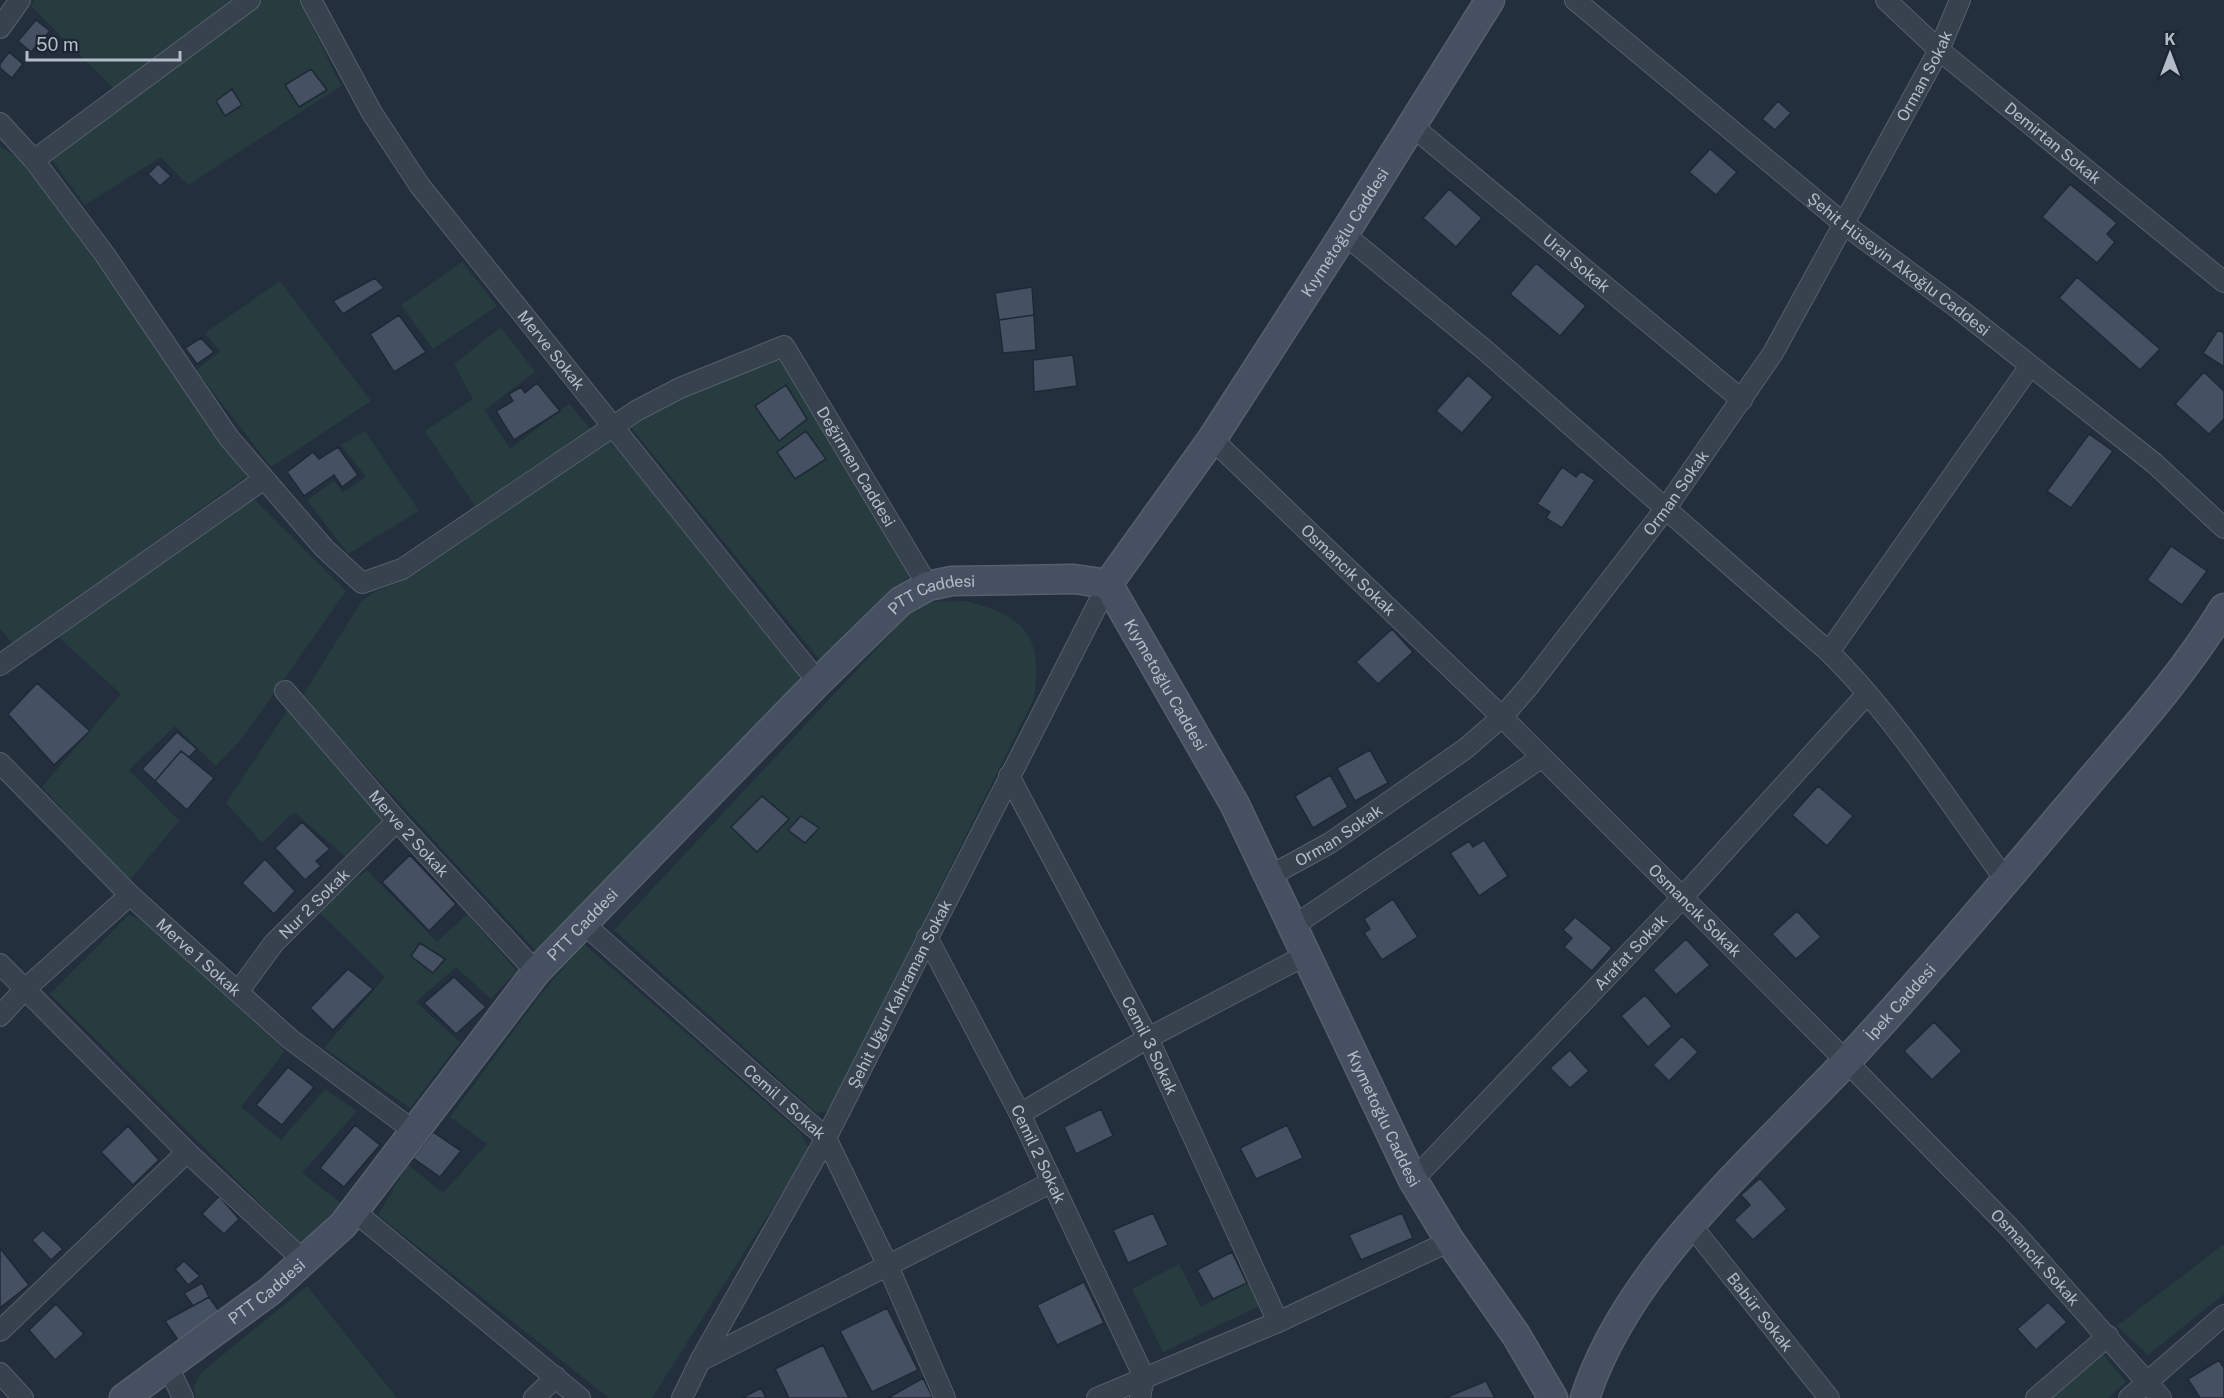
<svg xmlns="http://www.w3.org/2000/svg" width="2224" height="1398" viewBox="0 0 2224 1398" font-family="'Public Sans',sans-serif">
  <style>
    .green { fill: #263c3f }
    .building { fill: #455162; stroke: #1f2835; stroke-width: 1.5 }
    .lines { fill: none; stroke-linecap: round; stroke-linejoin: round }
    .street-casing { stroke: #565f6c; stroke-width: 22 }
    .secondary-casing { stroke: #565f6c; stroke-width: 31 }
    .street { stroke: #38414e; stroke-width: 20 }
    .secondary { stroke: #465061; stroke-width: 28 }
    .labels { text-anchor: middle; stroke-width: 5; stroke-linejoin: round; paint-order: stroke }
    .street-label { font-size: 16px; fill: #b4bcc9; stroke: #1d2633 }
  </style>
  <rect width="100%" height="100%" fill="#242f3e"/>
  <path class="green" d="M35,0H237L114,89L31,6Z
    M263,0H299L341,86L188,185L161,157L85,205L50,157Z
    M0,146L24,162L248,475L13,644L0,629Z
    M462,262L497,306L433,349L401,305Z
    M280,281L371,401L271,467L196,370L220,352L205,333Z
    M501,327L535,372L485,410L510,449L569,404L591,429L475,506L425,431L473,399L454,364Z
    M778,358L912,574L819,659L629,425L656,406Z
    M365,431L419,511L348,554L307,500L334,481L343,492L366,477L341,445Z
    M609,441L799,665V682L538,953L302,697L361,602L374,592L400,582Z
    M251,496L346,591L244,736L216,766L175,726L129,770L179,821L129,881L42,787L121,694L55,634Z
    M965,601C1024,615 1044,636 1034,698L836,1097L827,1111L817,1113L614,930L909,614L927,602Z
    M288,709L389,814L346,857L294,812L262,843L226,803Z
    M367,870L437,942L467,914L517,971L491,999L456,967L416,1002L460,1042L410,1108L324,1048L385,977L318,911Z
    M129,915L146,922L285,1051L241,1107L281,1140L325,1089L357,1111L302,1173L341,1203L302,1245L50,994Z
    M584,944L800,1132L809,1150L652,1398H609L378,1215L408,1165L443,1193L487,1144L450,1117L541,994Z
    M2224,1244V1294L2148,1355L2117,1326Z
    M1179,1264L1201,1307L1250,1281L1263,1304L1163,1352L1132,1289Z
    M307,1286L397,1398H196L193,1388L202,1372Z
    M2102,1353L2126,1382L2108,1398H2048Z"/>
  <path class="building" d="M36,20L50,31L31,52L18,41Z
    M9,52L23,64L12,78L0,68V64Z
    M311,69L327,90L299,107L285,85Z
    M232,89L242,105L225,116L216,101Z
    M1778,101L1791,113L1775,130L1762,119Z
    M1710,149L1737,172L1716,195L1689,172Z
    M158,164L171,176L160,186L148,174Z
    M2070,184L2117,223L2107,234L2115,242L2097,263L2042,217Z
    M1449,189L1482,218L1456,247L1423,218Z
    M1536,263L1586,306L1560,336L1510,294Z
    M2077,277L2160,349L2140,370L2059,298Z
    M375,278L384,288L343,314L333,301Z
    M1032,287L1034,315L999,320L995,293Z
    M399,315L426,352L394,372L370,334Z
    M1034,315L1036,350L1003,353L999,320Z
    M2218,330L2224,333V367L2203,353Z
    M201,338L214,352L197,364L185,348Z
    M1073,355L1077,386L1034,392L1033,360Z
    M2204,372L2224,391V419L2209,434L2175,404Z
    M1468,375L1493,397L1462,433L1436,411Z
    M537,383L560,411L514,440L496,411L513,401L509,394L521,387L525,393Z
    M786,385L807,419L779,441L755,406Z
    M806,431L826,459L795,479L777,452Z
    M2089,434L2113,451L2071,508L2047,491Z
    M338,447L358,475L342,487L334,475L304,496L287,472L313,452L319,459Z
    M1562,467L1576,477L1581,471L1595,480L1562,528L1546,518L1550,512L1537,504Z
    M2171,546L2207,571L2182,605L2147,580Z
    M1392,629L1413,652L1378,684L1356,662Z
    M37,683L90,731L54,765L8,714Z
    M177,732L197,749L189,757L181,751L155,781L142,769Z
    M1370,750L1388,783L1355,801L1337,768Z
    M181,751L214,778L187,810L155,781Z
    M1330,775L1348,807L1313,828L1295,796Z
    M1818,786L1853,816L1827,846L1792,815Z
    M762,796L789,819L757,852L731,827Z
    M801,816L819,828L805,843L788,830Z
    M302,822L330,849L316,861L321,866L305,880L275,848Z
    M1484,840L1508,876L1479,896L1450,853L1469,841L1473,847Z
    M410,855L456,904L429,931L382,882Z
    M265,859L295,891L274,914L242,883Z
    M1393,899L1418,937L1382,960L1364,933L1370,929L1364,919Z
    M1797,911L1821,937L1796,959L1772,934Z
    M1575,917L1612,948L1592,971L1564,947L1572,938L1563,930Z
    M1686,939L1710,965L1676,995L1653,970Z
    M420,943L445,959L433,973L411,956Z
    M348,969L373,989L333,1030L310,1008Z
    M454,977L486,1007L456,1034L424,1003Z
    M1645,995L1672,1026L1648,1047L1621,1016Z
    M1934,1022L1962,1051L1932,1080L1904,1051Z
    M1682,1036L1698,1052L1669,1081L1653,1065Z
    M1570,1050L1589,1071L1570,1088L1550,1068Z
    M288,1067L314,1087L282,1125L256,1105Z
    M1101,1109L1113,1136L1076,1154L1064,1127Z
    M355,1125L380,1145L344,1187L320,1168Z
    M1287,1125L1303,1158L1256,1179L1240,1148Z
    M128,1126L159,1160L133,1185L101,1152Z
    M433,1132L461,1151L440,1177L413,1158Z
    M1760,1178L1787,1209L1753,1240L1734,1220L1750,1205L1741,1195Z
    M219,1196L239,1219L224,1234L202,1214Z
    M1153,1213L1168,1245L1128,1263L1113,1230Z
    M1402,1213L1413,1238L1361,1260L1349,1235Z
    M43,1230L63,1249L51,1260L32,1240Z
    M0,1248L29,1285L0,1308Z
    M1232,1252L1247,1283L1213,1299L1197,1270Z
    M184,1261L200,1276L188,1285L175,1269Z
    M1084,1282L1104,1323L1057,1345L1037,1305Z
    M202,1283L209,1297L193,1306L184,1293Z
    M209,1297L224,1318L182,1346L165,1321Z
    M2048,1302L2067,1322L2036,1350L2017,1329Z
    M56,1304L84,1334L55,1360L29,1330Z
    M887,1308L918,1370L872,1392L840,1331Z
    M823,1345L849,1398H789L775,1369Z
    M2219,1360L2224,1368V1398H2200L2188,1379Z
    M923,1378L933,1398H888Z
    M1486,1381L1495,1398H1445Z
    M761,1388L766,1398H742Z"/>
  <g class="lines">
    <defs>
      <g id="street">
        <path id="s1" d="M311,0L372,113L420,186L818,682"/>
        <path id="s2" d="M1575,0L1844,224L1959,309L2154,463L2224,528"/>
        <path id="s3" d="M1886,0L1939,50L2224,282"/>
        <path d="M0,28L20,0"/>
        <path id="s4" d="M0,123L34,160L105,255L229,438L324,548L362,583L402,569L636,411L680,388L784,346L928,586"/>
        <path id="s5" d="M1412,126L1742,400"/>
        <path d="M34,160L250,0"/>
        <path d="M1344,234L1486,351L1829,652C1896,718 1951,806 2007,882"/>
        <path id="s6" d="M1212,439L1502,717L1846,1061L2012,1230L2161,1398"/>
        <path d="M1829,652L2030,366"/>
        <path d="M0,665L264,479"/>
        <path id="s7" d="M285,691L397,821L536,972"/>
        <path id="s8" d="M0,763L130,895L290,1039L414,1131"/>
        <path id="s9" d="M1009,776L1148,1038L1278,1322"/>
        <path id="s10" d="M1268,877L1330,843L1465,749L1502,717L1529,686L1666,508L1773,353L1939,50L1960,0"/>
        <path id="s11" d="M584,924L826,1138L888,1266L945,1398"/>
        <path d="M1292,927L1541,758"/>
        <path id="s12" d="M927,937L1020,1114L1144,1377L1140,1398"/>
        <path d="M0,964L187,1152L305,1262"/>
        <path id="s13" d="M238,992L274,943L397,821"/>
        <path d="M0,1016L24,990L130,895"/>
        <path d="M1020,1114L1148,1038L1306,955"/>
        <path id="s14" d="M1413,1180L1681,899L1867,694"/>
        <path d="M354,1211L580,1398"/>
        <path id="s15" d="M1691,1225L1829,1398"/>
        <path d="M0,1331L187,1152"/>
        <path d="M700,1361L1052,1182"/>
        <path d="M168,1366L183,1398"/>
        <path d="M0,1373L23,1398"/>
        <path d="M534,1398L556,1377"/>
        <path id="s16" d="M682,1398L700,1361L826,1138L1108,584"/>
        <path d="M1097,1398L1278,1322L1450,1241"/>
        <path d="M2036,1398L2108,1336"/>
        <path d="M2129,1398L2224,1315"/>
      </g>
      <g id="secondary">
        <path id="s17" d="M1108,584L1235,805L1413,1180L1450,1241L1516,1335L1553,1398"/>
        <path id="s18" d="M1108,584L1212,439L1344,234L1490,0"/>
        <path id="s19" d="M124,1398L270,1291L343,1225L536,972L818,682L901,601L928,586L952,581L1074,579L1108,584"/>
        <path id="s20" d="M1585,1398C1626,1270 1752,1161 1843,1065C1925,977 2002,885 2079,794C2131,732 2181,678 2224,608"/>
      </g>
    </defs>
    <use href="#street" class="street-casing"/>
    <use href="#secondary" class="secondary-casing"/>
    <use href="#street" class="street"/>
    <use href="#secondary" class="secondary"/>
  </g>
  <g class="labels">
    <g class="street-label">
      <text dy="6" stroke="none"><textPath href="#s10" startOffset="1054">Orman Sokak</textPath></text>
      <text dy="6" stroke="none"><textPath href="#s3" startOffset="220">Demirtan Sokak</textPath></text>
      <text dy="6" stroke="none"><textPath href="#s18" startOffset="424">Kıymetoğlu Caddesi</textPath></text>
      <text dy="6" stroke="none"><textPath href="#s5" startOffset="214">Ural Sokak</textPath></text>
      <text dy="6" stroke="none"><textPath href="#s2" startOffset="418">Şehit Hüseyin Akoğlu Caddesi</textPath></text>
      <text dy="6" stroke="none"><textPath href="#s1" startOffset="426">Merve Sokak</textPath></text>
      <text dy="6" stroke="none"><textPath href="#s4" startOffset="1214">Değirmen Caddesi</textPath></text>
      <text dy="6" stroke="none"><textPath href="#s10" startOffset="568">Orman Sokak</textPath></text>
      <text dy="6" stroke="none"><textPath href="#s6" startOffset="189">Osmancık Sokak</textPath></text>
      <text dy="6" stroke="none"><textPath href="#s19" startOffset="1150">PTT Caddesi</textPath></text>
      <text dy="6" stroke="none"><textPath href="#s17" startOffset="116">Kıymetoğlu Caddesi</textPath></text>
      <text dy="6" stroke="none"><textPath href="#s7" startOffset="189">Merve 2 Sokak</textPath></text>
      <text dy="6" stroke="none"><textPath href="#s10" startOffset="82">Orman Sokak</textPath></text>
      <text dy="6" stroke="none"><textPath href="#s13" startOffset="117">Nur 2 Sokak</textPath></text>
      <text dy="6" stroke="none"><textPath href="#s6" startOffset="675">Osmancık Sokak</textPath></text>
      <text dy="6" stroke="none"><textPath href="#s19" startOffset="664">PTT Caddesi</textPath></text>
      <text dy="6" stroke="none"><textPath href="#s14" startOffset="315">Arafat Sokak</textPath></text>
      <text dy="6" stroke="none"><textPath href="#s8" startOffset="278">Merve 1 Sokak</textPath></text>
      <text dy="6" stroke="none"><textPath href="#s16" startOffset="459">Şehit Uğur Kahraman Sokak</textPath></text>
      <text dy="6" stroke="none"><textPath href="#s20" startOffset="510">İpek Caddesi</textPath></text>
      <text dy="6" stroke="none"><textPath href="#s9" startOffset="304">Cemil 3 Sokak</textPath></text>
      <text dy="6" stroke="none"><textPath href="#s11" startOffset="268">Cemil 1 Sokak</textPath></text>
      <text dy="6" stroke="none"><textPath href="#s17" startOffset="602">Kıymetoğlu Caddesi</textPath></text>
      <text dy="6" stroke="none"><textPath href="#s12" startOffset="244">Cemil 2 Sokak</textPath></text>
      <text dy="6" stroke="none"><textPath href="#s6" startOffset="1161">Osmancık Sokak</textPath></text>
      <text dy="6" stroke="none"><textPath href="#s19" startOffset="178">PTT Caddesi</textPath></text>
      <text dy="6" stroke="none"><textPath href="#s15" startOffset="111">Babür Sokak</textPath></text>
    </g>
  </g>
  <g transform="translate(2170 54)" stroke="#1d2633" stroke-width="4.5" paint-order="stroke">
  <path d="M0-4.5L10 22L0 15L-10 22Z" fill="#b4bcc9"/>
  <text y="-9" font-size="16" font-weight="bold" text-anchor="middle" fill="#b4bcc9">K</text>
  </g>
  <path d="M27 51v9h153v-9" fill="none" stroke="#b4bcc9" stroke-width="3"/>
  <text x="36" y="51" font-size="18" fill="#b4bcc9" stroke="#1d2633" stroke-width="4.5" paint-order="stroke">50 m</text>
</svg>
